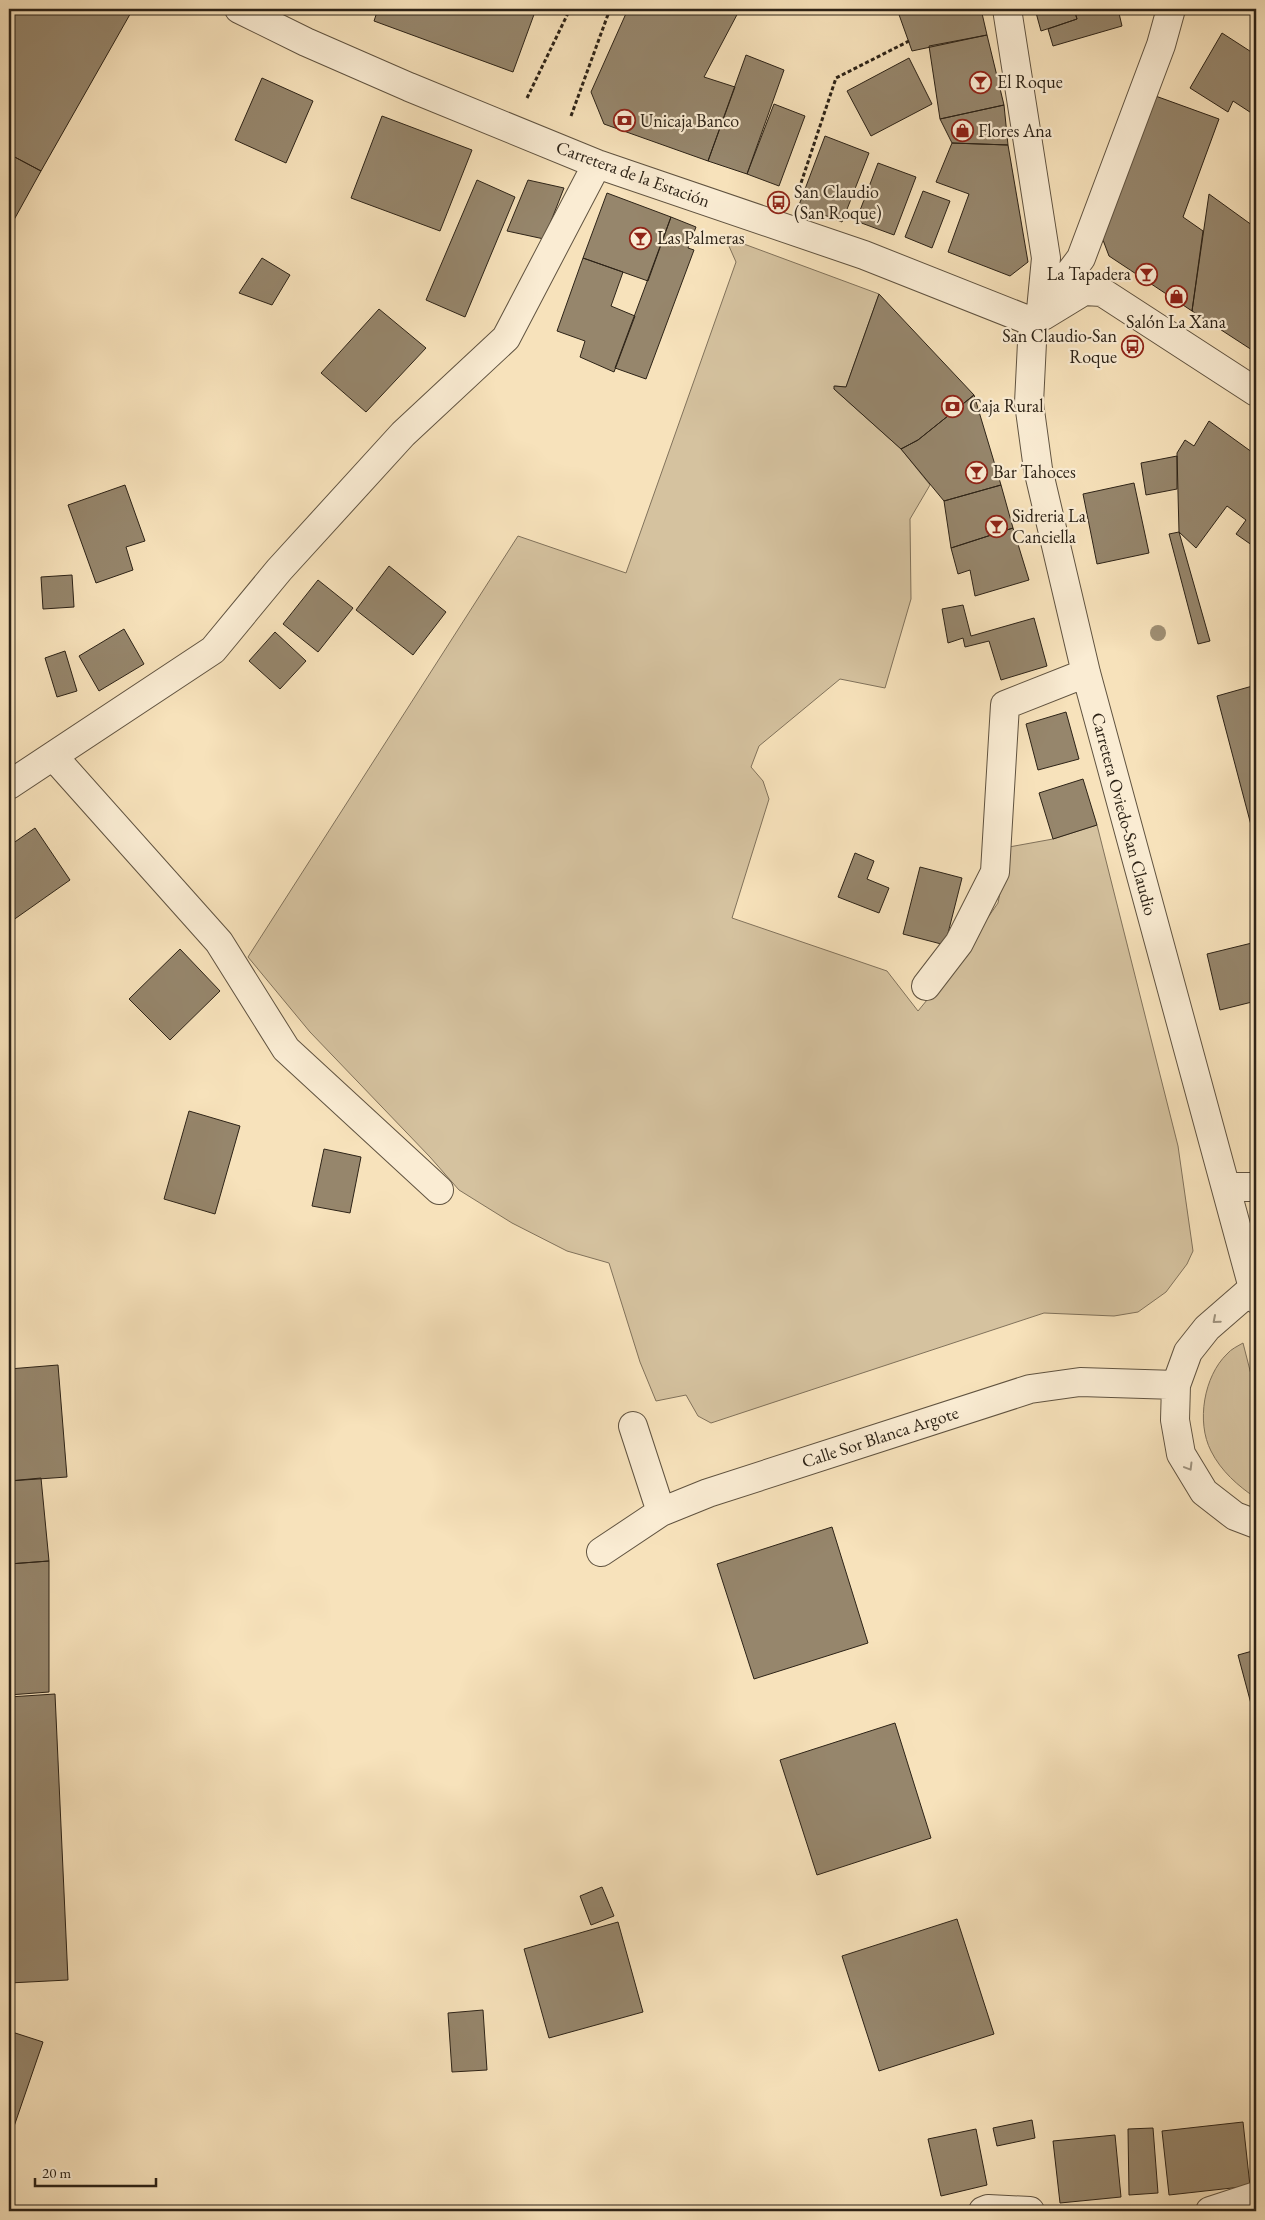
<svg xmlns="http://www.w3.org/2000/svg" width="1265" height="2220" viewBox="0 0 1265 2220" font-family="'EB Garamond',serif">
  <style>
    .green { fill: #d5c29f; stroke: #81725b }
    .building { fill: #96866c; stroke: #2d2317 }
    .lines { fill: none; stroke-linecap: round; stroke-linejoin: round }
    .minor-casing { stroke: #605340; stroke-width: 30 }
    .path { stroke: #2d2317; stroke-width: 3; stroke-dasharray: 4 2.5; stroke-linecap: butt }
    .minor { stroke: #faecd3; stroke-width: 28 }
    .tree { fill: #9f8f74 }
    .oneway { stroke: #9e927e }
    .labels { text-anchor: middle; stroke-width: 4.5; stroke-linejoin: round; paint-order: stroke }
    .poi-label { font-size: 18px; fill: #2d2317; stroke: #faecd3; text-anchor: start }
    .street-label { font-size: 18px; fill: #2d2317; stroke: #faecd3 }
  </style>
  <rect width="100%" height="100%" fill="#f7e2bb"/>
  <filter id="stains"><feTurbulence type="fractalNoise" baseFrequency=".004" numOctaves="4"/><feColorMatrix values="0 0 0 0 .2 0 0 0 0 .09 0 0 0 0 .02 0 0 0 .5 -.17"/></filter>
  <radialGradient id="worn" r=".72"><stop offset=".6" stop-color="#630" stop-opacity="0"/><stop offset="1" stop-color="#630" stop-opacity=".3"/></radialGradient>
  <path class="green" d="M725,237L879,294L846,387L835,386L834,389L901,449L930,485L910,519L911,599L885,688L840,679L759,746L751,767L763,781L769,799L732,918L887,971L918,1011L950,972L998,903L1009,847L1053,839L1097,825L1178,1146L1193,1251L1187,1264L1166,1292L1138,1312L1114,1316L1044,1313L711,1423L698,1416L686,1395L656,1401L640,1362L609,1263L567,1251L512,1223L459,1190L430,1157L310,1032L248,957L518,536L626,573L736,262Z
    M1243,1343L1256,1394V1498C1238,1486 1221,1471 1211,1451C1196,1422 1204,1376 1227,1354C1231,1349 1238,1346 1243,1343Z"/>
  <path class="building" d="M9,9H133L41,171L9,154Z
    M378,9H536L513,72L374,21Z
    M628,9H740L704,77L735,87L708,161L604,124L591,92Z
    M897,9H981L987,35L912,51Z
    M1035,9H1074L1077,19L1041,31Z
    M1074,9H1118L1122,26L1053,46L1048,29L1077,19Z
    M1222,33L1256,55V116L1233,101L1228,112L1190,88Z
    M987,35L1004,105L940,119L929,46Z
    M746,55L784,70L747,174L708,161Z
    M909,58L932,104L871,136L847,91Z
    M262,78L313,101L286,163L235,140Z
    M1150,94L1219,119L1183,217L1203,231L1192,311L1109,256L1100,232Z
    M774,104L805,116L779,186L747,174Z
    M1004,105L1008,145L952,143L940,119Z
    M382,116L472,150L440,231L351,198Z
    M825,136L869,153L842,222L799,205Z
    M952,143L1008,145L1028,262L1010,276L948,252L969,194L936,182Z
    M9,154L41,171L10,227H9Z
    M878,163L916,177L894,235L856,221Z
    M477,180L515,197L465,317L426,300Z
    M528,180L564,188L544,239L507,231Z
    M923,191L950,201L932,248L905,237Z
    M607,193L671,217L648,281L583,258Z
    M1209,194L1256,228V344L1252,350L1192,311Z
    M671,217L696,227L688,248L694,250L646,379L615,368Z
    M262,258L290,275L272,305L239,293Z
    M583,258L623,272L611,306L635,316L614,372L580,357L585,341L557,331Z
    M879,294L974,395L918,440L901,449L834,389V386L846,387Z
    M379,309L426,348L366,412L321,373Z
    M974,395L1001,485L944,501L901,449L918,440Z
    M1209,421L1256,455V548L1236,534L1246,520L1227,506L1196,548L1179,532L1177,453L1185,440L1194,446Z
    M1177,456V489L1146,495L1141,463Z
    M1134,483L1149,553L1097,564L1083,494Z
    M125,485L145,541L126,547L133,570L96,583L68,505Z
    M1001,485L1013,528L951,548L944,501Z
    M1013,528L1029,580L975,596L970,570L958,574L951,548Z
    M1179,532L1210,641L1198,644L1169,534Z
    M389,566L446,612L413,655L356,610Z
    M72,575L74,607L43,609L41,577Z
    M318,580L353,608L318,652L283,624Z
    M963,605L971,636L1034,618L1047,666L1001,680L989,641L965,647L963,638L948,643L942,609Z
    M124,629L144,664L99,691L79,656Z
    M275,632L306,661L280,689L249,661Z
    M65,651L77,691L57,697L45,658Z
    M1256,685V844L1217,696Z
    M1066,712L1079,759L1038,770L1026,724Z
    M1083,779L1097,825L1053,839L1039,793Z
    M35,828L70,880L9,923V846Z
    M855,853L874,861L867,879L889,888L879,913L838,897Z
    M920,867L962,878L945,945L903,934Z
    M1256,942V1001L1220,1010L1207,954Z
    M180,949L220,991L170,1040L129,999Z
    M189,1111L240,1126L215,1214L164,1199Z
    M324,1149L361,1157L350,1213L312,1206Z
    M58,1365L67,1477L9,1481V1369Z
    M41,1478L49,1561L9,1564V1481Z
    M832,1527L868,1643L754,1679L717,1564Z
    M49,1561V1692L9,1695V1564Z
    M1256,1650V1714L1254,1715L1238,1655Z
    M55,1694L68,1980L9,1983V1697Z
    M895,1723L931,1838L817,1875L780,1760Z
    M602,1887L614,1916L591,1925L580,1896Z
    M957,1919L994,2034L879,2071L842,1956Z
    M618,1922L643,2012L549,2038L524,1949Z
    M483,2010L487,2070L452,2072L448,2013Z
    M9,2031L43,2042L9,2141Z
    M1032,2120L1035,2138L997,2146L993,2128Z
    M1243,2122L1250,2186L1169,2195L1162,2131Z
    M1153,2128L1158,2193L1129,2195L1128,2129Z
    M976,2129L987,2185L941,2196L928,2139Z
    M1115,2135L1121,2197L1060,2203L1053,2141Z"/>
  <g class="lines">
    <defs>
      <path id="minor" d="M239,9L306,42L409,87L597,164L864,255L1033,322
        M1007,9L1046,258L1041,310
        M1171,9L1161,45L1081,258L1033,322L1029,403L1038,469L1086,673L1256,1299
        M1043,316L1084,291L1102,292L1256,392
        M53,756L219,942L286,1049L439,1190
        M9,785L213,650L279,570L403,434L506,338L597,164
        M926,986L959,943L995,872L1005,705L1086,673
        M1226,1187H1256
        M1253,1288L1207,1328L1188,1352L1176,1385L1175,1420L1181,1454L1204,1492L1235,1516L1256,1524
        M633,1426L661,1512
        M601,1552L661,1512L708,1493L1030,1389L1080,1382L1176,1385
        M983,2211L988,2209L1030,2211
        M1210,2211L1256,2196"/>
    </defs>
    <use href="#minor" class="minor-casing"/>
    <path class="path" d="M527,98L570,9
      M571,116L610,9
      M797,195L836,78L909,41"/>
    <use href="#minor" class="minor"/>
  </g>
  <circle class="tree" cx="1158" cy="633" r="8"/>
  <defs><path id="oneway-chevron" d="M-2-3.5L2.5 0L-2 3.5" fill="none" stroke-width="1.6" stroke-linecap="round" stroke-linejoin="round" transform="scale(1.25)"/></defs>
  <g class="oneway">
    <use href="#oneway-chevron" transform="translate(1216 1320) rotate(139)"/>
    <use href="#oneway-chevron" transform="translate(1189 1467) rotate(59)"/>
  </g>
  <defs>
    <symbol id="bar-ring" viewBox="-11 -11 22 22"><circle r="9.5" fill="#faecd3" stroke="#8f2418" stroke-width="1.5"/><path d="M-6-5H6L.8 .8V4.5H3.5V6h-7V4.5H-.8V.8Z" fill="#8f2418"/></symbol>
    <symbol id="bank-ring" viewBox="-11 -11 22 22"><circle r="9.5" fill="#faecd3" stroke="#8f2418" stroke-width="1.5"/><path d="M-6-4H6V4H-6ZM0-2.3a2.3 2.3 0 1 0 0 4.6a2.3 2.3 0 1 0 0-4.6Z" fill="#8f2418"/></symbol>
    <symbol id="shop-ring" viewBox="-11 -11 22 22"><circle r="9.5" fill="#faecd3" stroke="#8f2418" stroke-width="1.5"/><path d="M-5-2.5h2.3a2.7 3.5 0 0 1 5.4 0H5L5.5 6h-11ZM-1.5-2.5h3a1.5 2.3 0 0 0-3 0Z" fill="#8f2418"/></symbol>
    <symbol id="bus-ring" viewBox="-11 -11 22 22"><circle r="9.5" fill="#faecd3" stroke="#8f2418" stroke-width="1.5"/><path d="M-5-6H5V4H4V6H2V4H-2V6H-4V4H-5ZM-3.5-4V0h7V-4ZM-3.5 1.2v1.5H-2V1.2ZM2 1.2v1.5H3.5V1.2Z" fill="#8f2418"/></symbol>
  </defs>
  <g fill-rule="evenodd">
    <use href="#bar-ring" x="968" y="70" width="25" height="25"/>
    <use href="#bank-ring" x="612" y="108" width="25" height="25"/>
    <use href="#shop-ring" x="950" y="118" width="25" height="25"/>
    <use href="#bus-ring" x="766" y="190" width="25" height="25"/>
    <use href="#bar-ring" x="628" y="226" width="25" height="25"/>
    <use href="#bar-ring" x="1134" y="262" width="25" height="25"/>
    <use href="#shop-ring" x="1164" y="284" width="25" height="25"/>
    <use href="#bus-ring" x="1120" y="334" width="25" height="25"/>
    <use href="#bank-ring" x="940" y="394" width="25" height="25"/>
    <use href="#bar-ring" x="964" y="460" width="25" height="25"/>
    <use href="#bar-ring" x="984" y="514" width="25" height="25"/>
  </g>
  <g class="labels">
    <g class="poi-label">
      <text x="997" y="88">El Roque</text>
      <text x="640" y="127">Unicaja Banco</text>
      <text x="978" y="137">Flores Ana</text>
      <text x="794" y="198">San Claudio<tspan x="794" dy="21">(San Roque)</tspan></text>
      <text x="657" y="244">Las Palmeras</text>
      <text x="1131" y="280" text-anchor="end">La Tapadera</text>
      <text x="1176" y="328" text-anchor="middle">Salón La Xana</text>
      <text x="1117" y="342" text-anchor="end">San Claudio-San<tspan x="1117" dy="21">Roque</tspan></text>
      <text x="969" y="412">Caja Rural</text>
      <text x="993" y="478">Bar Tahoces</text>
      <text x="1012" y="522">Sidreria La<tspan x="1012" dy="21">Canciella</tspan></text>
    </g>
    <g class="street-label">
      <text transform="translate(633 174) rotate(20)" y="6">Carretera de la Estación</text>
      <text transform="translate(1124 814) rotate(75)" y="6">Carretera Oviedo-San Claudio</text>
      <text transform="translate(880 1437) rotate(-18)" y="6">Calle Sor Blanca Argote</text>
    </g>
  </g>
  <rect width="1265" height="2220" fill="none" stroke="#f7e2bb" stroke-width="30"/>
  <rect x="10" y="10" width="1245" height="2200" fill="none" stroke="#2d2317" stroke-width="2.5"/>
  <rect x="15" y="15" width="1235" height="2190" fill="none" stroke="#2d2317"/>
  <path d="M35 2178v8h121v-8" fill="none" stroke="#2d2317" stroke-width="2.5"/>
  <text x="42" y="2178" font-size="15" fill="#2d2317" stroke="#faecd3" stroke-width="4" paint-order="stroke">20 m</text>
  <rect width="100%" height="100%" filter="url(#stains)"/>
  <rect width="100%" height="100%" fill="url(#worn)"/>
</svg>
